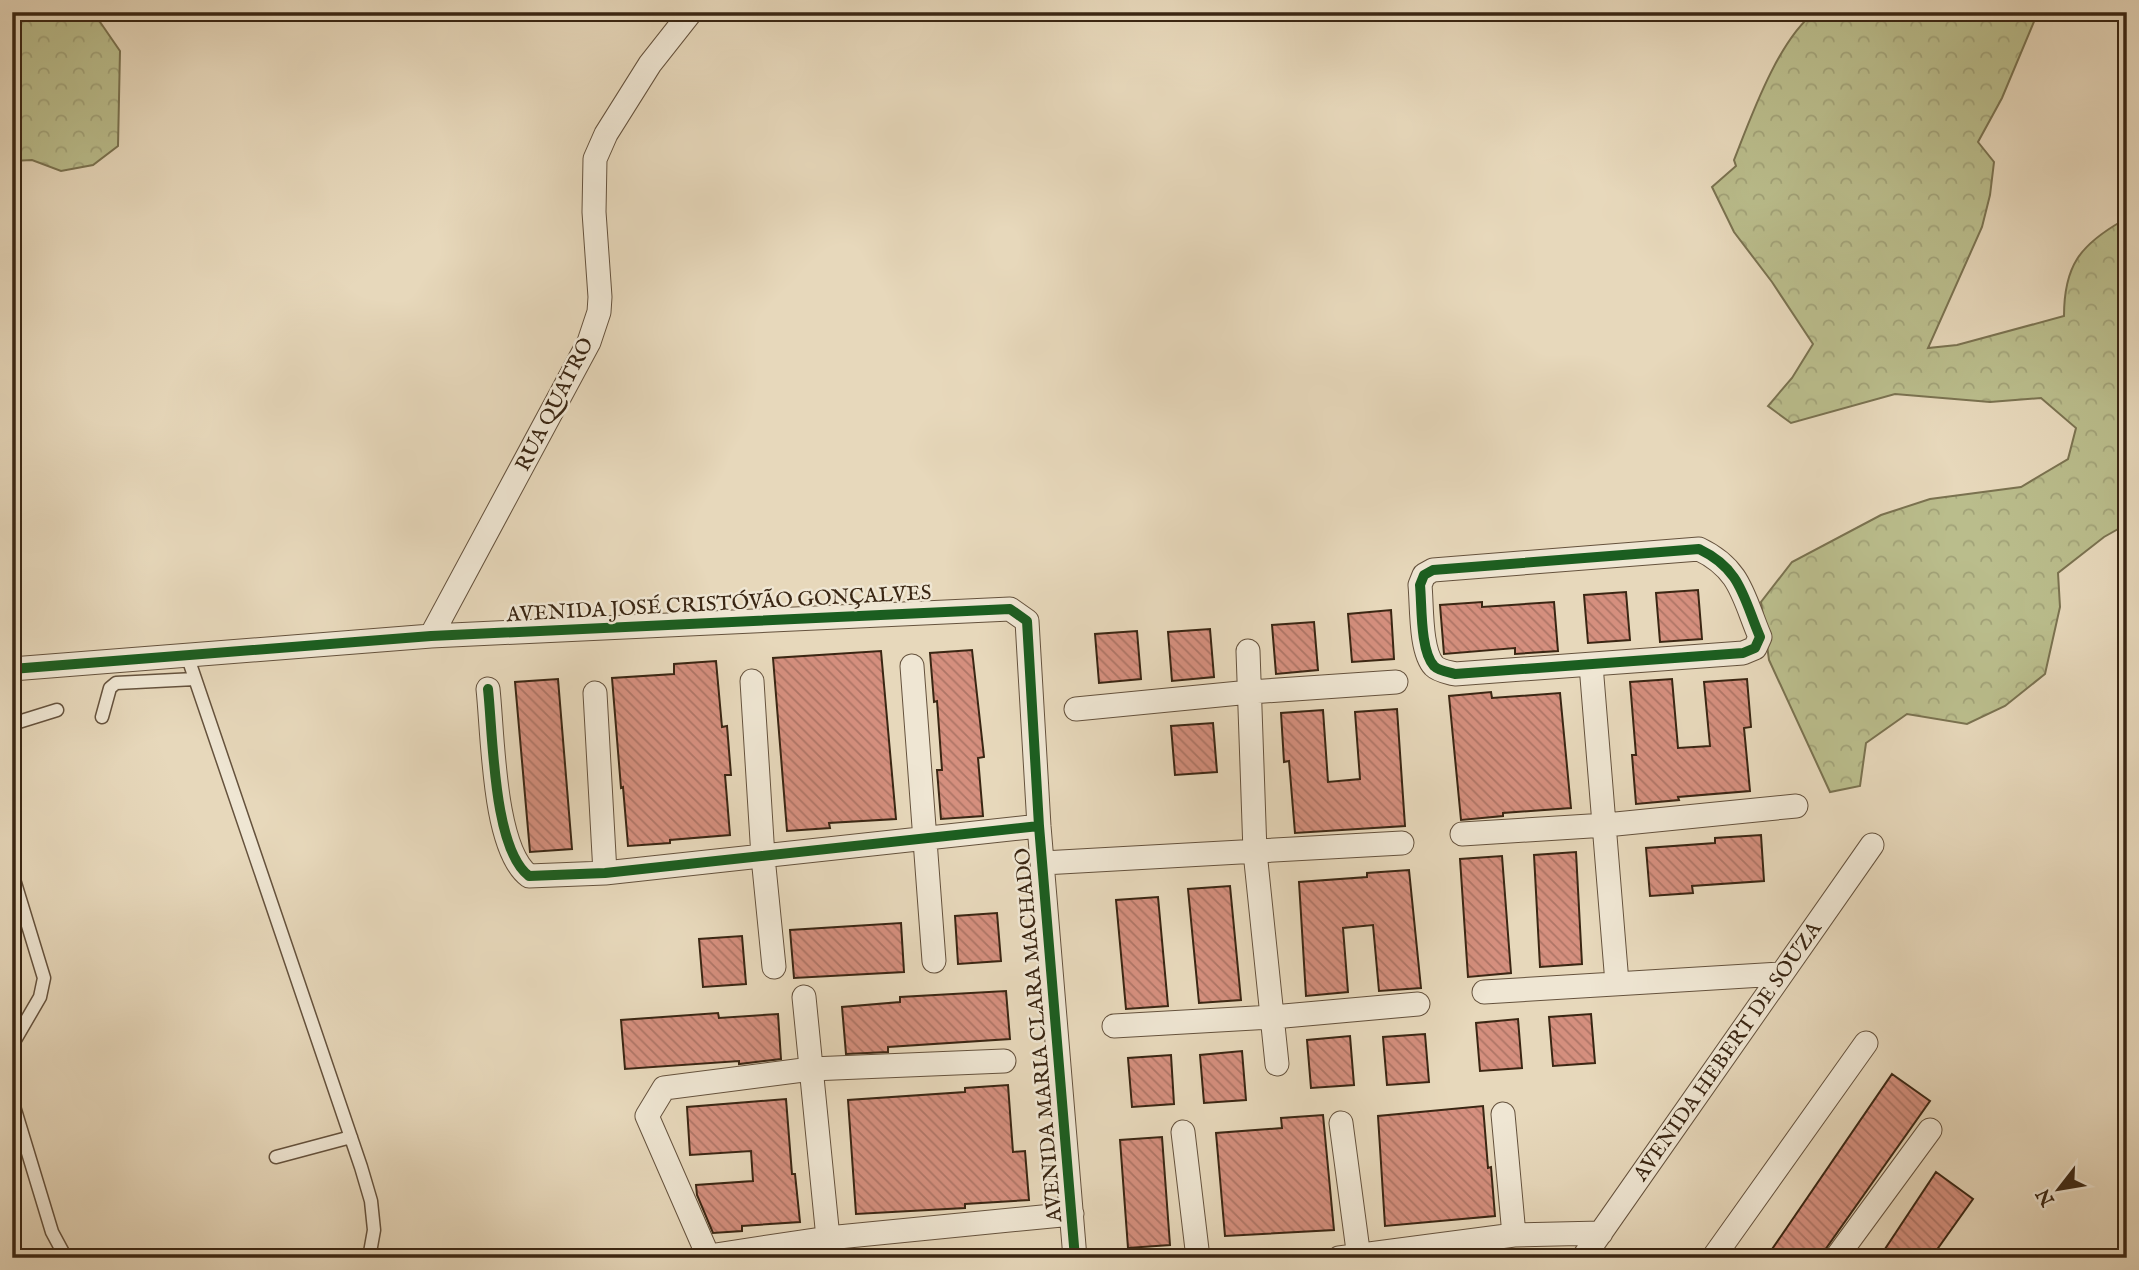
<svg xmlns="http://www.w3.org/2000/svg" width="2139" height="1270" viewBox="0 0 2139 1270" font-family="'IM FELL English',serif">
  <style>
    .forest { fill: url(#forest-crowns); stroke: #7a7250; stroke-width: 2 }
    .building { fill: url(#building-back-hatch); stroke: #3a2613; stroke-width: 2 }
    .lines { fill: none; stroke-linecap: round; stroke-linejoin: round }
    .lane-casing { stroke: #65523d; stroke-width: 15 }
    .street-casing { stroke: #65523d; stroke-width: 25 }
    .lane { stroke: #efe6d3; stroke-width: 12 }
    .street { stroke: #efe6d3; stroke-width: 23 }
    .cycleway-casing { stroke: #efe6d3; stroke-width: 15 }
    .cycleway { stroke: #1b5e20; stroke-width: 10 }
    .labels { text-anchor: middle; stroke-width: 5; stroke-linejoin: round; paint-order: stroke }
    .street-label { font-size: 21px; fill: #3a2613; stroke: #efe6d3 }
  </style>
  <defs>
    <pattern id="forest-crowns" width="20" height="18" patternUnits="userSpaceOnUse" patternTransform="scale(1.75)"><rect width="20" height="18" fill="#babd8c"/><path d="M2 6a3 3 0 1 1 6 0M12 15a3 3 0 1 1 6 0" fill="none" stroke="#a1a278"/></pattern>
    <pattern id="building-back-hatch" width="6" height="6" patternUnits="userSpaceOnUse" patternTransform="scale(1.75)"><rect width="6" height="6" fill="#d58f7e"/><path d="M-1 5l2 2M0 0l6 6M5-1l2 2" fill="none" stroke="#ae7566"/></pattern>
  </defs>
  <rect width="100%" height="100%" fill="#e7d8bb"/>
  <filter id="stains"><feTurbulence type="fractalNoise" baseFrequency=".00286" numOctaves="4"/><feColorMatrix values="0 0 0 0 .2 0 0 0 0 .09 0 0 0 0 .02 0 0 0 .5 -.17"/></filter>
  <radialGradient id="worn" r=".72"><stop offset=".6" stop-color="#630" stop-opacity="0"/><stop offset="1" stop-color="#630" stop-opacity=".3"/></radialGradient>
  <path class="forest" d="M12,12H77L98,19L120,51L118,146L93,165L61,171L32,160L12,161Z
    M1815,12H2038L2002,98L1978,142L1994,162L1990,195L1982,227L1928,348L1957,345L2064,316C2064,266 2080,245 2122,221H2127V524L2104,537L2058,573L2060,607L2045,674L2005,706L1967,724L1907,714L1866,743L1860,786L1830,792L1769,660L1761,602L1792,562L1881,515L1930,499L2021,487L2068,459L2076,428L2041,398L1990,402L1895,394L1791,423L1768,406L1792,378L1813,344L1772,282L1734,232L1712,187L1736,166L1734,160C1751,117 1778,40 1815,12Z"/>
  <path class="building" d="M1698,590L1702,639L1660,642L1656,593Z
    M1626,592L1630,640L1588,643L1584,595Z
    M1482,602V607L1554,602L1558,651L1515,654V648L1444,654L1440,605Z
    M1391,610L1394,659L1352,662L1348,614Z
    M1314,622L1318,670L1276,674L1272,625Z
    M1210,629L1214,677L1172,681L1168,632Z
    M1137,631L1141,679L1099,683L1095,634Z
    M972,650L984,757L978,758L983,816L941,819L937,770H942L937,701L934,702L930,653Z
    M881,651L896,819L829,823L830,828L787,831L773,658Z
    M716,661L722,727L727,726L731,775H725L730,835L670,840V843L628,846L623,787L621,788L612,678L674,674V664Z
    M558,679L572,849L530,852L515,682Z
    M1672,679L1678,748L1710,746L1704,682L1747,679L1751,727L1744,728L1750,791L1678,797L1679,800L1636,804L1632,755H1636L1630,682Z
    M1491,692L1492,698L1560,693L1571,808L1503,813V816L1461,820L1449,696Z
    M1397,709L1405,826L1295,833L1289,761L1284,762L1281,713L1323,710L1328,782L1360,779L1355,712Z
    M1213,723L1217,772L1175,775L1171,726Z
    M1761,835L1764,881L1692,886L1693,893L1650,896L1646,848L1715,843V838Z
    M1576,852L1582,964L1540,967L1534,855Z
    M1502,856L1511,973L1468,977L1460,859Z
    M1409,870L1421,988L1379,991L1373,925L1343,928L1348,992L1306,996L1299,882L1367,877V873Z
    M1230,886L1241,1000L1199,1003L1188,889Z
    M1158,897L1168,1006L1126,1009L1116,900Z
    M997,913L1001,961L958,964L955,916Z
    M901,923L904,972L794,978L790,930Z
    M742,936L746,984L703,987L699,939Z
    M1006,991L1010,1039L888,1047V1052L846,1054L842,1007L900,1002V997Z
    M718,1013L719,1018L778,1014L781,1059L739,1064V1061L625,1069L621,1020Z
    M1591,1014L1595,1063L1553,1066L1549,1017Z
    M1518,1019L1522,1068L1480,1071L1476,1023Z
    M1425,1034L1429,1082L1387,1085L1383,1037Z
    M1350,1036L1354,1085L1311,1088L1307,1040Z
    M1242,1051L1246,1100L1204,1103L1200,1055Z
    M1171,1055L1174,1104L1132,1107L1128,1058Z
    M1892,1074L1930,1101L1825,1250L1822,1258H1766Z
    M1008,1085L1013,1152L1025,1151L1029,1200L965,1204V1208L856,1214L848,1100L965,1092V1088Z
    M786,1099L792,1174H795L800,1222L742,1226V1231L713,1233L697,1195L696,1185L753,1181L751,1151L690,1155L687,1107Z
    M1483,1106L1488,1168L1491,1167L1495,1216L1385,1226L1378,1116Z
    M1323,1115L1334,1230L1225,1236L1216,1133L1282,1128L1281,1118Z
    M1162,1137L1170,1245L1128,1248L1120,1140Z
    M1936,1172L1973,1199L1931,1258H1879Z"/>
  <g class="lines">
    <defs>
      <path id="lane" d="M187,655L361,1167L371,1201L374,1230L369,1258
        M102,717L110,688L116,683L195,679
        M12,724L57,710
        M12,873L44,978L40,997L15,1040L12,1054
        M12,1100L52,1232L66,1258
        M276,1157L351,1137"/>
      <path id="street" d="M1699,549C1741,569 1743,597 1760,637L1755,648L1743,653L1455,674C1448,672 1439,671 1434,666C1420,651 1422,605 1420,585L1424,575L1433,570Z
        M431,636L589,342L599,312L600,297L594,212L595,159L606,134L650,64L691,12
        M1248,651L1255,852L1277,1064
        M1591,665L1617,983
        M912,666L934,961
        M12,669L431,636L1010,609L1027,621L1039,826L1075,1258
        M752,681L763,857L774,967
        M488,689C493,734 493,849 529,876L605,873L1039,826
        M595,693L605,873
        M1076,709L1250,692L1396,682
        M1462,834L1606,825L1796,806
        M1043,863L1402,843
        M1484,992L1780,974
        M804,997L828,1238L832,1258
        M1114,1026L1273,1017L1418,1004
        M1503,1114L1514,1235
        M1341,1123L1359,1258
        M1183,1132L1198,1258
        M709,1256L828,1238L1072,1214
        M709,1258L647,1116L664,1088L811,1069L1004,1061
        M1339,1258L1514,1235L1601,1233
        M1583,1258L1872,845
        M1713,1258L1866,1043
        M1836,1258L1930,1130"/>
    </defs>
    <use href="#lane" class="lane-casing"/>
    <use href="#street" class="street-casing"/>
    <use href="#lane" class="lane"/>
    <use href="#street" class="street"/>
    <defs>
      <path id="cycleway" d="M1699,549C1741,569 1743,597 1760,637L1755,648L1743,653L1455,674C1448,672 1439,671 1434,666C1420,651 1422,605 1420,585L1424,575L1433,570Z
        M12,669L431,636L1010,609L1027,621L1039,826L1075,1258
        M488,689C493,734 493,849 529,876L605,873L1039,826"/>
    </defs>
    <use href="#cycleway" class="cycleway-casing"/>
    <use href="#cycleway" class="cycleway"/>
  </g>
  <g class="labels">
    <g class="street-label">
      <text transform="translate(554 404) rotate(-63)" y="7">RUA QUATRO</text>
      <text transform="translate(719 603) rotate(-3)" y="7">AVENIDA JOSÉ CRISTÓVÃO GONÇALVES</text>
      <text transform="translate(1038 1035) rotate(-95)" y="7">AVENIDA MARIA CLARA MACHADO</text>
      <text transform="translate(1727 1051) rotate(-55)" y="7">AVENIDA HEBERT DE SOUZA</text>
    </g>
  </g>
  <rect width="2139" height="1270" fill="none" stroke="#e7d8bb" stroke-width="42"/>
  <rect x="14" y="14" width="2111" height="1242" fill="none" stroke="#3a2613" stroke-width="3.5"/>
  <rect x="21" y="21" width="2097" height="1228" fill="none" stroke="#3a2613" stroke-width="2"/>
  <g transform="translate(2059 1189) rotate(239)" stroke="#efe6d3" stroke-width="5" paint-order="stroke">
  <path d="M0-5L12 26L0 18L-12 26Z" fill="#3a2613"/>
  <text y="-10" font-size="19" font-weight="bold" text-anchor="middle" fill="#3a2613">N</text>
  </g>
  <rect width="100%" height="100%" filter="url(#stains)"/>
  <rect width="100%" height="100%" fill="url(#worn)"/>
</svg>
